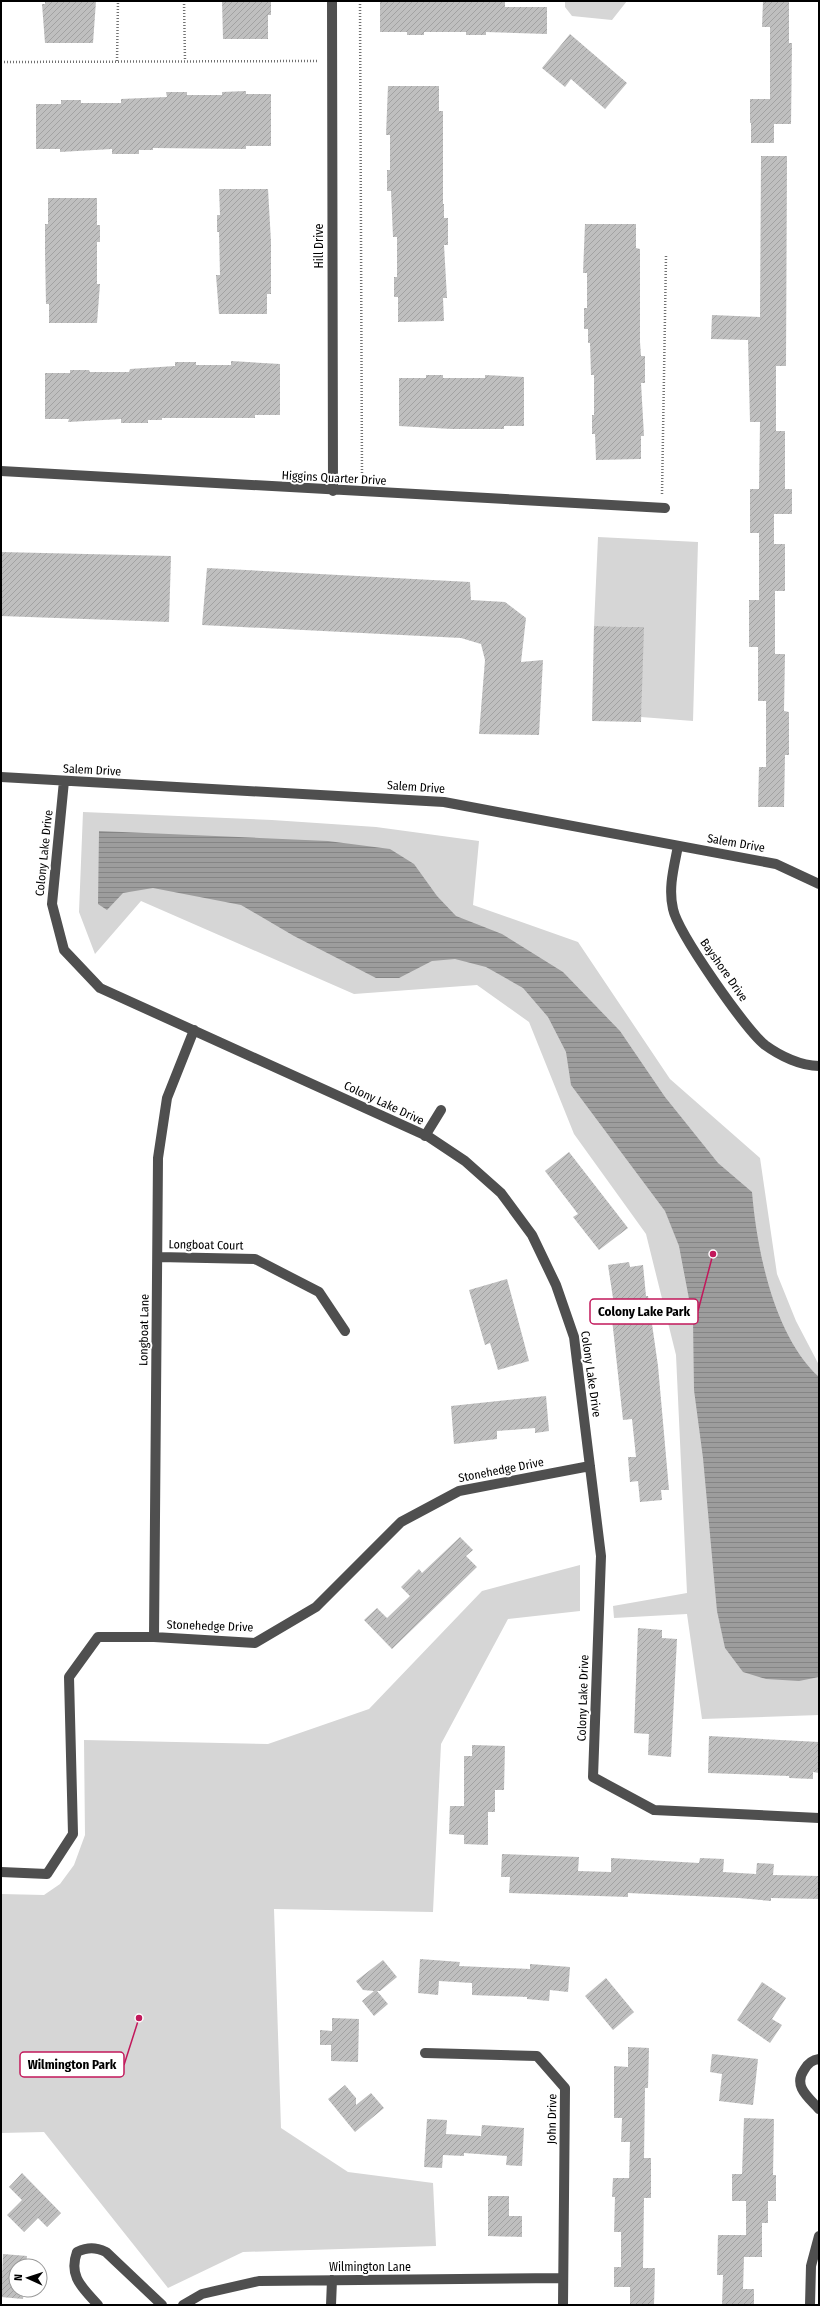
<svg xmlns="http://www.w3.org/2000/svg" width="820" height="2306" viewBox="0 0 820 2306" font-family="'Fira Sans Condensed',sans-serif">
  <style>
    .park { fill: #d6d6d6 }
    .water { fill: url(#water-rules) }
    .building { fill: url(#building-hatch) }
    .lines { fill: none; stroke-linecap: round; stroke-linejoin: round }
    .path { stroke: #717171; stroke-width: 2.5; stroke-dasharray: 1 2; stroke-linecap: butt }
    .minor { stroke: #4f4f4f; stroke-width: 10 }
    .labels { text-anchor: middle; stroke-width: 4; stroke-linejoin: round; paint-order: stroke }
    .street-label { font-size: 12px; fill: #000; stroke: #fff }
    .leader { fill: none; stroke: #c2185b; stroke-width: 1.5 }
    .callout-dot { fill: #c2185b; stroke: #fff; stroke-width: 1.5 }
    .callout { fill: #fff; stroke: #c2185b; stroke-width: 1.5 }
    .callout-label { font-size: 13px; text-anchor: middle; font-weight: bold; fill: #000 }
  </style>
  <defs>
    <pattern id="water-rules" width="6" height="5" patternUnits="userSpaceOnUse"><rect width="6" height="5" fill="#9d9d9d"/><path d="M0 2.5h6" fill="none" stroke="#858585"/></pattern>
    <pattern id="building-hatch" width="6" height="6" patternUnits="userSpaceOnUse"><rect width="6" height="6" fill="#bfbfbf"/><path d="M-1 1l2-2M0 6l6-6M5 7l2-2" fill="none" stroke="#a2a2a2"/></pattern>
  </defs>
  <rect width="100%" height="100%" fill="#fff"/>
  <path class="park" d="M565,1H627L612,20L572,16L565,7Z
    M598,537L698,542L693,721L641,717L643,627L594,626Z
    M83,812L272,820L376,827L479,841L473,905L578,942L670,1079L760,1158L777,1274L796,1321L819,1365V1715L702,1719L687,1614L614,1618L613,1606L687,1593L676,1355L646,1234L574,1134L529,1022L477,985L354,994L141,901L95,954L79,912Z
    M580,1565V1611L508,1619L441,1744L433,1912L274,1909L281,2128L348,2172L433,2183L436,2246L243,2252L168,2288L44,2132L1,2133V1894L44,1895L60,1884L74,1865L85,1835L84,1740L268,1744L369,1709L482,1591Z"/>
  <path class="water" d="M99,831L328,841L390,849L414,864L437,896L456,916L502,934L563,972L620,1031L665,1097L718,1163L752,1192C757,1251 774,1336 819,1377V1677L799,1681L766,1679L743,1672L725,1648L717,1611L703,1458L694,1390L693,1320L679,1246L665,1211L571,1085L566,1052L548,1017L523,988L486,967L455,959L432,961L399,978H376L294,936L241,905L153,888L123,893L107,910L98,904Z"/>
  <path class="building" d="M45,1H96L93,43H45L42,4H45Z
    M222,1H271V15H268V39H223Z
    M380,1H505V7H547V34L486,32V35H466V32H424V35H407V32H380Z
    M763,1H789V43H792L791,124H774V143H751V123H750V99H770V27H762Z
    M570,34L627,83L605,109L571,79L565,87L542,68Z
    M388,86H439V111H443V204H444V218H448V245H444L447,298H443L444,321L398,322V297H394V277H397V237H393L391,191H387V170H390V135H386Z
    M246,91V94H271V146H246V149L153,148V150H139V154H112V149L60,152V149H36V104H61V100H81V103H121V99L167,97L166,92H187V95H222V92Z
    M761,156H787L786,366H776V431H785V489H792V514H774V544H785V591H775V654H785L784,711L789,712V755H785L784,807H758L759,767H766V701H758V647H749V600H759V533H750V489H759L760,422H750L748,340L711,339L712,315L760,317Z
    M219,189H268L271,242V294H267V314H219L216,275H220L219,232H217V215H220Z
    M48,198H97V225H100V242H97V284H100L97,323H49V304H46L45,251V224H48Z
    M585,224H636V248L640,249V342L641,356H645V383H641L644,436H641V459L596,460L595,434H592V415H594V375H591L590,343H588V329H584V308H587V273H583Z
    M231,361L280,364V415H255V418H162V420H148V423H121V419L68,422L69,419H45V373H70V370H89L90,372H129L130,369L175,366V362H196V365H231Z
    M426,375H443V378H485V375L524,377V426H504V429H452L399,426V378H426Z
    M1,552L171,556L169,622L1,616Z
    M207,568L470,582L471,600L505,602L526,618L521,662L543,660L539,735L479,734L485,660L481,644L461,638L202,625Z
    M594,626L644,627L641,722L592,721Z
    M569,1152L628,1228L599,1250L573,1217L578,1214L545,1171Z
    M629,1262L630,1267L643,1265L646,1296H648L658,1366L669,1490H661L662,1500L640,1502L638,1481L630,1482L628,1457H636L632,1419L623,1420L612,1319L616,1318L608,1265Z
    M507,1279L529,1361L498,1370L490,1343L485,1345L469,1290Z
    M546,1396L549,1431L535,1433V1428L497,1431V1439L454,1444L451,1406Z
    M460,1537L473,1550L466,1556L477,1567L392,1649L364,1620L377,1608L387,1618L410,1596L401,1587L419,1569L422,1573Z
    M638,1628L662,1630V1638L677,1639L671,1757L648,1755L649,1734L634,1733Z
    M709,1736L819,1742V1773L813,1772V1779L789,1778V1776L708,1773Z
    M472,1745L505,1746L504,1790H495V1812H488V1845L464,1844V1835L449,1834L450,1806H464V1756H472Z
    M502,1854L579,1857L578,1871L611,1872V1858L699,1863L700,1858L724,1859L723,1872L756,1874L757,1863L774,1864L773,1875L819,1876V1899L771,1898V1901L739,1898L628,1893V1897L509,1893L510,1877H501Z
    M420,1959L460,1962L459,1966L530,1969V1964L570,1967L568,1992L550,1990L549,2001L527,1999V1997L472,1995V1983L439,1981L438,1995L418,1993Z
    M383,1960L397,1977L380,1991H377L388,2004L374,2016L362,2001L374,1991L363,1990L356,1981Z
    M606,1978L634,2012L613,2030L585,1996Z
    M762,1982L786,1998L772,2019L782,2025L770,2043L737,2020Z
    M332,2018L359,2019L358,2062L331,2061V2045H320V2030L332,2031Z
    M628,2047L649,2048L648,2088H645L644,2158H651V2198H644L643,2268H655L654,2305H630V2287H614V2267H621V2232H614L615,2197H612L613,2178H629L630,2142H621L622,2118H614V2066L628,2067Z
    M712,2054L758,2059L753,2105L719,2101L722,2074L710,2072Z
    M345,2085L356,2098V2105L371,2093L384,2108L355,2132L328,2099Z
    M744,2118L774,2119L773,2175H776V2201H768V2223H762V2257H744L743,2289H754V2305H722L723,2275H717L718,2235H746V2201H732V2174H742Z
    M427,2119L447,2120L446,2134L481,2136L482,2125L524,2128L522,2166L506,2165L507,2156L464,2153V2156L443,2155L442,2168L424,2167Z
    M22,2173L61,2213L47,2227L38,2218L24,2232L7,2215L22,2200L9,2187Z
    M488,2196H509V2216H522V2237L488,2236Z
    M3,2254L27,2256L26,2266H16V2290H24L23,2299L1,2297Z"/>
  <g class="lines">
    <path class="path" d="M184,1L185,61
      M360,1L362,478
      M117,61L118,1
      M1,62L318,61
      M662,494L666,256"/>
    <path class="minor" d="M332,1L333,491
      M1,471L665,508
      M1,777L444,802L776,864L819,884
      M64,781L52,904L64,950L100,988L429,1137L465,1161L501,1193L532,1235L556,1285L574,1337L601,1556L593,1777L654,1810L819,1818
      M678,846C674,867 668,888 673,909C678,933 746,1030 765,1045C780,1056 801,1066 819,1066
      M425,1136L441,1110
      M158,1257L255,1259L319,1292L345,1331
      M154,1637L158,1158L167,1098L194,1030
      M1,1872L47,1874L73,1834L69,1677L98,1637H154L255,1643L316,1607L401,1522L459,1491L590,1466
      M425,2053L537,2056L565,2088L563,2305
      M819,2059C812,2060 808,2063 804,2070C793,2086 808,2097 819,2109
      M98,2305C83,2288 68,2277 77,2252C88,2247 95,2247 106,2252L162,2305
      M183,2305L202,2294L259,2281L563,2278
      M331,2305L332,2280
      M810,2305L811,2266L819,2236"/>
  </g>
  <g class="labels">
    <g class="street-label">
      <text transform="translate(319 246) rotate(-90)" y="4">Hill Drive</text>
      <text transform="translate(334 478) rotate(3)" y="4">Higgins Quarter Drive</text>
      <text transform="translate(92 770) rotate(3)" y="4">Salem Drive</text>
      <text transform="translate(416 787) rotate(4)" y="4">Salem Drive</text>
      <text transform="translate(736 843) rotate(10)" y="4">Salem Drive</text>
      <text transform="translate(44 853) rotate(-84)" y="4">Colony Lake Drive</text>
      <text transform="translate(724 970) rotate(55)" y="4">Bayshore Drive</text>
      <text transform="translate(384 1103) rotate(25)" y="4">Colony Lake Drive</text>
      <text transform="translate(206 1245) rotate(1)" y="4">Longboat Court</text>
      <text transform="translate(144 1330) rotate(-89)" y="4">Longboat Lane</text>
      <text transform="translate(591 1374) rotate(82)" y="4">Colony Lake Drive</text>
      <text transform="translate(501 1470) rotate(-11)" y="4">Stonehedge Drive</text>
      <text transform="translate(210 1626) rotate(2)" y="4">Stonehedge Drive</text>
      <text transform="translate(583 1698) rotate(-88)" y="4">Colony Lake Drive</text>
      <text transform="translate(552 2119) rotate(-89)" y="4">John Drive</text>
      <text x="370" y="2271">Wilmington Lane</text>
    </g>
  </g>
  <path class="leader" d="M713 1254L698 1311M139 2018L124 2065"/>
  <g class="callout-dot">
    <circle cx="713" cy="1254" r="4"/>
    <circle cx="139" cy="2018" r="4"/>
  </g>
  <g class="callout">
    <rect x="590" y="1299" width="108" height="25" rx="4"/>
    <rect x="20" y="2052" width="104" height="25" rx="4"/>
  </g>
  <g class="callout-label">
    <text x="644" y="1316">Colony Lake Park</text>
    <text x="72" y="2069">Wilmington Park</text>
  </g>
  <rect width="820" height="2306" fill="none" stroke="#000000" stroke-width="4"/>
  <g transform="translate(28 2278) rotate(273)"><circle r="19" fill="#ffffff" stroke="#999999"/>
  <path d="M0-3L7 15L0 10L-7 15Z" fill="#000000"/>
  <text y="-6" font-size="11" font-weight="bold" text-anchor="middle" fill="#000000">N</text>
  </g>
</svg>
